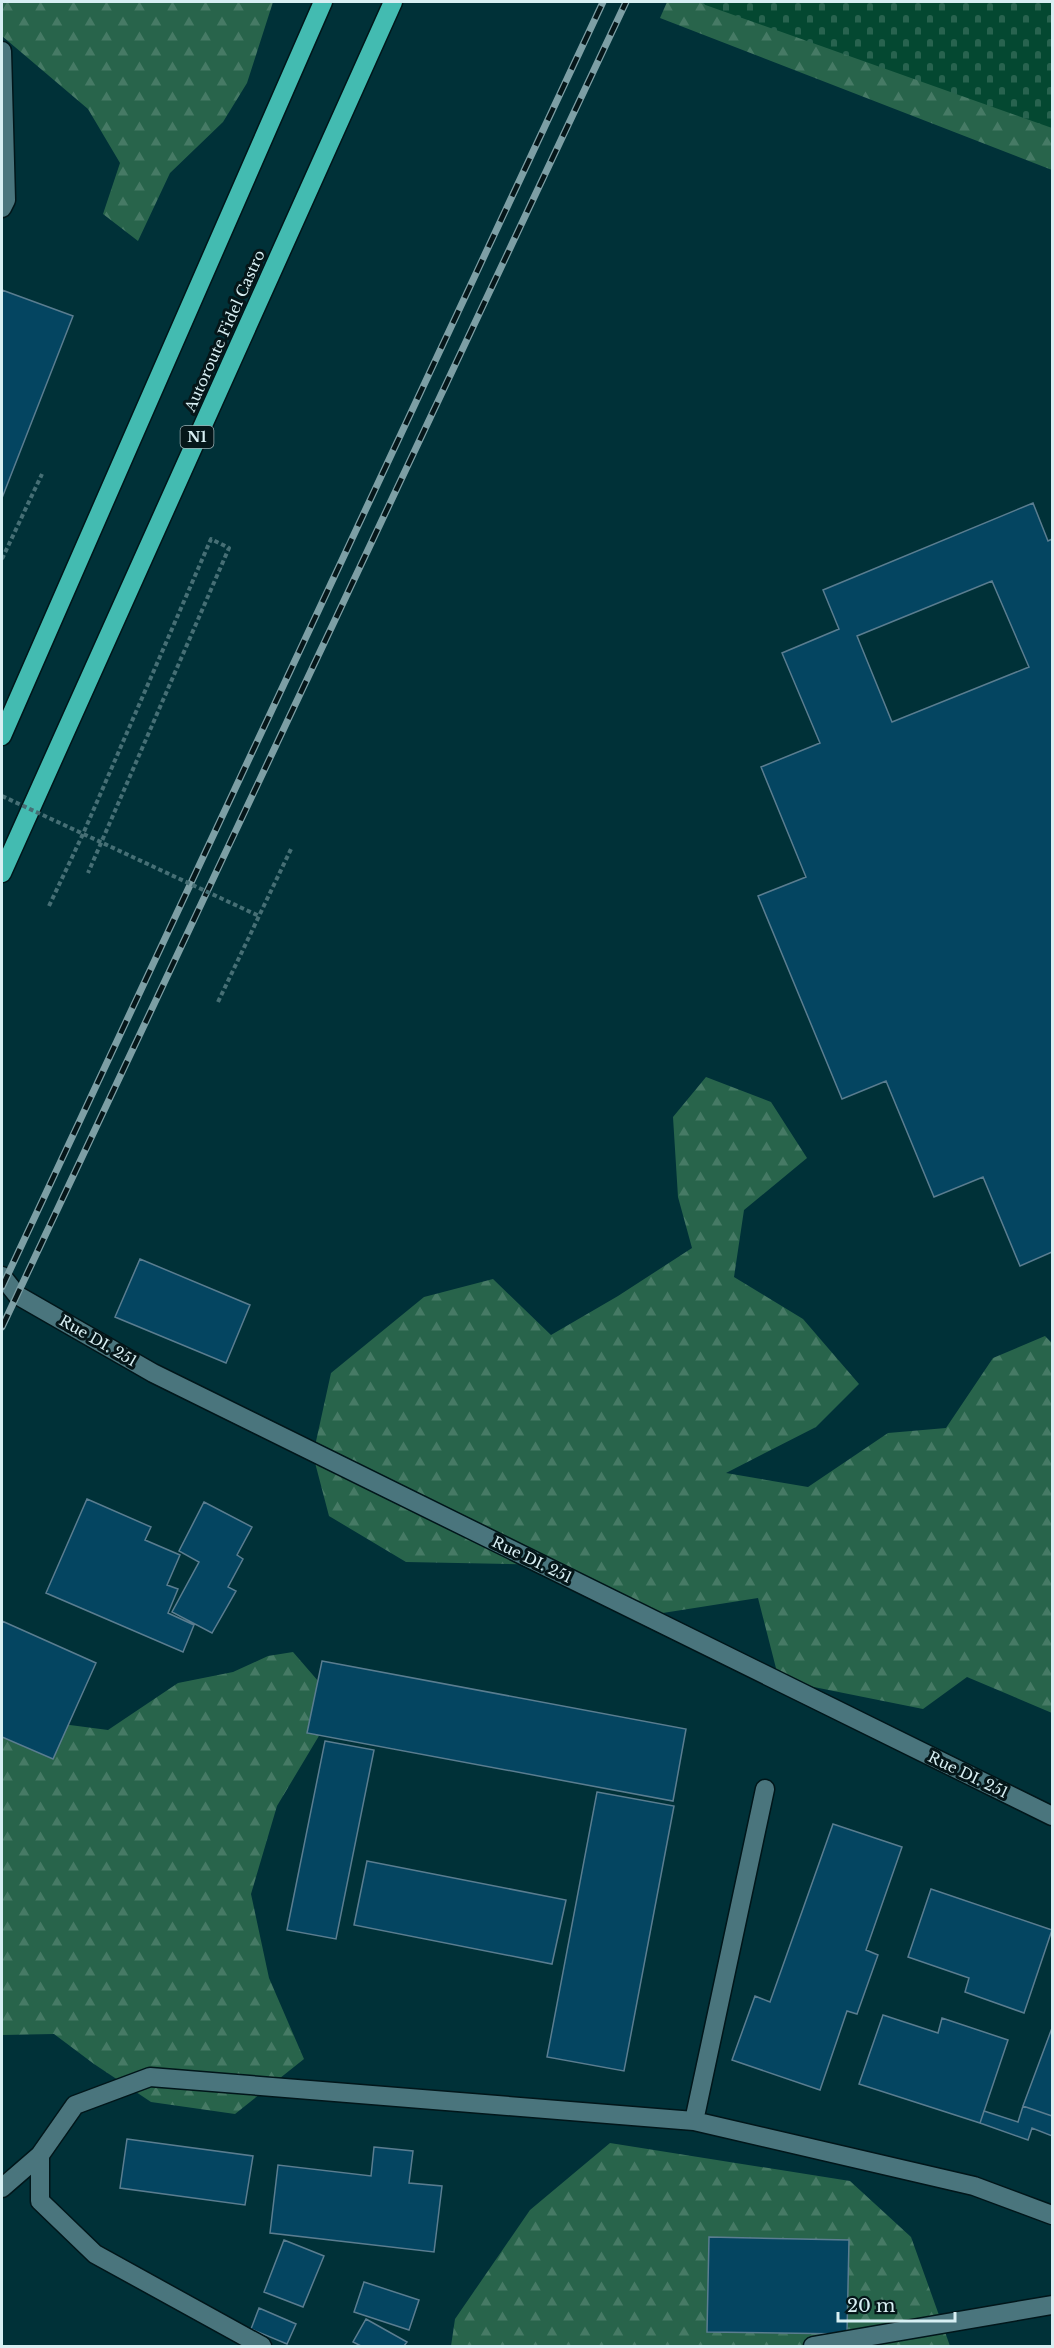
<svg xmlns="http://www.w3.org/2000/svg" width="1054" height="2348" viewBox="0 0 1054 2348" font-family="'Libre Baskerville',serif">
  <style>
    .forest { fill: url(#forest-firs) }
    .cemetery { fill: url(#cemetery-stones) }
    .building { fill: #044561; stroke: #5a7d90; stroke-width: 1.5; fill-rule: evenodd }
    .lines { fill: none; stroke-linecap: round; stroke-linejoin: round }
    .lane-casing { stroke: #01161a; stroke-width: 21 }
    .secondary-casing { stroke: #01161a; stroke-width: 21 }
    .highway-casing { stroke: #01161a; stroke-width: 21 }
    .path { stroke: #466f75; stroke-width: 4; stroke-dasharray: 4.5 3; stroke-linecap: butt }
    .lane { stroke: #4a757d; stroke-width: 18 }
    .secondary { stroke: #4a757d; stroke-width: 18 }
    .highway { stroke: #43bbb1; stroke-width: 18 }
    .rail-casing { stroke: #7d9fa5; stroke-width: 7 }
    .rail { stroke: #051619; stroke-width: 4.5; stroke-dasharray: 14; stroke-linecap: butt }
    .path-bridge { stroke: #466f75; stroke-width: 4; stroke-dasharray: 4.5 3; stroke-linecap: butt }
    .labels { text-anchor: middle; stroke-width: 6; stroke-linejoin: round; paint-order: stroke }
    .shield { fill: #051619; stroke: #99aeb2; stroke-width: 1.5 }
    .shield-label { font-size: 14px; font-weight: bold; fill: #d8eff3 }
    .street-label { font-size: 15px; fill: #d8eff3; stroke: #051619 }
  </style>
  <defs>
    <pattern id="forest-firs" width="22" height="20" patternUnits="userSpaceOnUse" patternTransform="scale(1.5)"><rect width="22" height="20" fill="#28644b"/><path d="M5 1l3.5 6h-7zM16 11l3.5 6h-7z" fill="#467a65"/></pattern>
    <pattern id="cemetery-stones" width="16" height="16" patternUnits="userSpaceOnUse" patternTransform="scale(1.5)"><rect width="16" height="16" fill="#044831"/><path d="M2 7V4a2 2 0 0 1 4 0v3zM10 15v-3a2 2 0 0 1 4 0v3z" fill="#28634f"/></pattern>
  </defs>
  <rect width="100%" height="100%" fill="#003138"/>
  <path class="forest" d="M2,2H273L247,83L223,122L170,173L138,241L103,214L120,163L88,109L2,36Z
    M667,2H1052V170L660,18Z
    M706,1077L771,1102L807,1158L744,1210L734,1277L803,1319L859,1384L816,1427L726,1473L808,1487L888,1433L946,1428L993,1358L1045,1336L1052,1343V1713L967,1677L923,1709L779,1680L758,1598L650,1615L554,1565L406,1562L329,1516L313,1455L331,1373L424,1297L493,1279L551,1335L618,1296L692,1248L678,1197L673,1117Z
    M293,1652L338,1704L277,1806L251,1894L269,1978L304,2059L235,2114L151,2102L94,2064L54,2034L2,2035V1722L24,1719L108,1730L178,1683L233,1672L268,1656Z
    M610,2143L850,2181L911,2237L950,2346H451L455,2319L530,2210Z"/>
  <path class="cemetery" d="M697,2H1052V128Z"/>
  <path class="building" d="M2,290L73,316L2,498Z
    M1033,503L1048,541L1052,539V1252L1020,1266L983,1177L934,1197L886,1081L842,1099L758,896L806,877L761,767L820,743L782,653L839,629L823,590ZM992,581L1029,667L892,722L857,636Z
    M140,1259L250,1305L226,1363L115,1317Z
    M87,1499L151,1527L145,1540L180,1555L167,1585L178,1589L168,1613L194,1625L183,1652L46,1593Z
    M204,1502L252,1527L237,1555L243,1559L228,1587L236,1591L212,1633L172,1612L199,1562L179,1551Z
    M2,1621L96,1663L53,1759L2,1737Z
    M322,1661L686,1729L673,1801L307,1733Z
    M325,1741L374,1750L336,1939L287,1930Z
    M597,1792L674,1806L624,2071L547,2057Z
    M833,1824L902,1847L866,1950L878,1955L857,2014L847,2011L820,2090L732,2060L755,1996L770,2002Z
    M367,1861L566,1900L552,1964L354,1925Z
    M931,1889L1052,1930L1024,2013L965,1992L969,1978L908,1957Z
    M883,2015L938,2033L942,2018L1008,2040L980,2123L859,2084Z
    M1052,2028V2116L1023,2106Z
    M1023,2106L1052,2116V2136L1032,2128L1028,2140L980,2123L984,2111L1018,2122Z
    M127,2139L253,2156L245,2205L120,2188Z
    M374,2147L413,2151L409,2183L442,2186L434,2252L270,2233L278,2165L371,2176Z
    M709,2237L849,2240L847,2334L707,2332Z
    M284,2240L324,2256L303,2307L264,2292Z
    M364,2282L419,2300L409,2330L354,2312Z
    M259,2308L296,2324L287,2344L251,2329Z
    M366,2319L407,2342L404,2346H361L353,2342Z"/>
  <g class="lines">
    <defs>
      <path id="lane" d="M2,51L6,200L2,208
        M694,2121L765,1789
        M2,2188L40,2155
        M262,2346L95,2254L40,2201V2155L75,2105L150,2077L694,2121L974,2186L1052,2215
        M813,2346L1052,2305"/>
      <path id="secondary" d="M2,1276L17,1295L153,1373L1052,1816"/>
      <path id="highway" d="M2,736L323,2
        M2,873L393,2"/>
    </defs>
    <use href="#lane" class="lane-casing"/>
    <use href="#secondary" class="secondary-casing"/>
    <use href="#highway" class="highway-casing"/>
    <path class="path" d="M2,559L42,474
      M49,906L83,834L211,539L229,548L88,873
      M218,1002L291,849"/>
    <use href="#lane" class="lane"/>
    <use href="#secondary" class="secondary"/>
    <use href="#highway" class="highway"/>
    <defs>
      <path id="rail" d="M2,1287L603,2
        M2,1327L626,2"/>
    </defs>
    <use href="#rail" class="rail-casing"/>
    <use href="#rail" class="rail"/>
    <path class="path-bridge" d="M2,796L259,916"/>
  </g>
  <g class="labels">
    <rect class="shield" x="180.5" y="426" width="33" height="22" rx="4.5"/>
    <g class="shield-label">
      <text x="197" y="442">N1</text>
    </g>
    <g class="street-label">
      <text transform="translate(225 331) rotate(-66)" y="5">Autoroute Fidel Castro</text>
      <text transform="translate(98 1341) rotate(30)" y="5">Rue DI. 251</text>
      <text transform="translate(532 1560) rotate(26)" y="5">Rue DI. 251</text>
      <text transform="translate(968 1775) rotate(26)" y="5">Rue DI. 251</text>
    </g>
  </g>
  <rect width="1054" height="2348" fill="none" stroke="#d8eff3" stroke-width="6"/>
  <path d="M838 2312v9h117v-9" fill="none" stroke="#d8eff3" stroke-width="3"/>
  <text x="847" y="2312" font-size="18" fill="#d8eff3" stroke="#051619" stroke-width="4.5" paint-order="stroke">20 m</text>
</svg>
